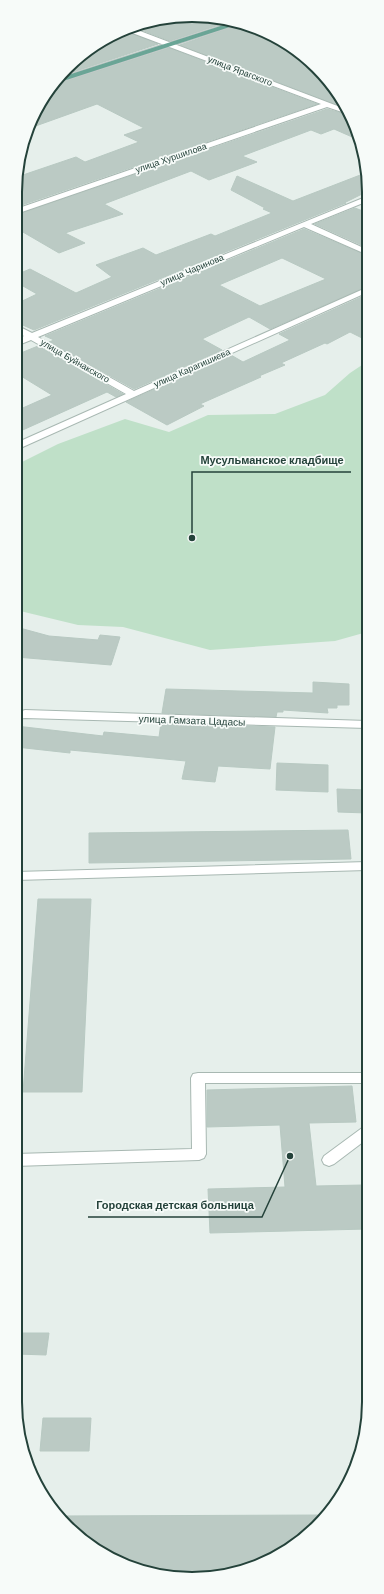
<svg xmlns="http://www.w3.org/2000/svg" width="384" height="1594" viewBox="0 0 384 1594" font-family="'DM Sans',sans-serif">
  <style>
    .green { fill: #bfe0c8 }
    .building { fill: #bbcac4; stroke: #b8c9c2; fill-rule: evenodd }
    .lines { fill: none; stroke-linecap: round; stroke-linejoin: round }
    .minor-casing { stroke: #a8b8b2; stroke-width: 2 }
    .major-casing { stroke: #c2cac8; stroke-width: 2 }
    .minor { fill: #fff; fill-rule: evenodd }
    .major { fill: #6aa596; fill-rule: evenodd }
    .labels { text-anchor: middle; stroke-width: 3.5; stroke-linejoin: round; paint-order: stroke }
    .far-street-label { font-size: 9px; fill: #24423a; stroke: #f7fbf9 }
    .street-label { font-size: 10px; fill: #24423a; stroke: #f7fbf9 }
    .rim { fill: none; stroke: #24423a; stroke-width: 2 }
    .leader { fill: none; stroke: #24423a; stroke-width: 1.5 }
    .callout-dot { fill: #24423a; stroke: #f7fbf9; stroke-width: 1.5 }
    .callout-label { font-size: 11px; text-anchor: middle; font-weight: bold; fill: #24423a; stroke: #f7fbf9; stroke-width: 3.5; stroke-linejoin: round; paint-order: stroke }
  </style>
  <rect width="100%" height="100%" fill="#e6efeb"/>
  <path class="green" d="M368,361L367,632L335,641L210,650L123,627L78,625L16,610V465L58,444L125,419L169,432L208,415L275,414L325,395L350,373Z"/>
  <path class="building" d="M215,17L231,21L170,41L134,27L146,21Z
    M240,24L270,33L317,67L346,108L180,45Z
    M126,31L158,44L64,75L84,51Z
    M169,48L317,104L16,207L17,177L76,157L85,162L139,142L124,135L144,128L97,104L30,128L39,103L56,84Z
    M327,109L352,116L359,140L334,129L321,134L311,130L242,156L257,162L209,180L191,171L104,204L123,214L65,233L85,243L59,253L16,228V215Z
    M368,172V191L344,203H346L34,330L16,322V304L37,294L16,282V275L30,269L76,293L112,277L96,265L143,248L156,255L211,234L215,236L272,213L263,209L265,208L231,190L237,176L293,201Z
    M355,208L368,213V248L315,224Z
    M304,229L368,256V286L270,329L249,317L202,339L222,350L134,389L49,342L54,340L45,336ZM282,258L326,279L260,306L219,285Z
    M368,294V341L350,332L327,344L325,343L281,363L285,365L259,376L261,377L200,404L204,406L167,425L126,402L231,355L243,362L290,340L279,334Z
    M38,346L123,394L116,397L107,392L16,433V411L52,395L16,373V355Z
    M16,627L49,636L98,640L100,635L120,637L111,665L16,657Z
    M313,682L349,684V705H337V708H327L328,713L283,710V712H277L276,717L162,713L166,689L313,693Z
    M161,723L275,727L270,769L218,766L215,782L182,779L186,761L70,750V753L16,747V726L103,736L104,732L159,737Z
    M277,763L328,765V792L276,790Z
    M337,789L367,790V813L338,812Z
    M348,830L351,859L89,863V833Z
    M38,899H91L82,1092H23Z
    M352,1086L356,1122L309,1123L316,1186L363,1185L367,1229L210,1233L208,1189L285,1187L280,1125L207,1127V1090Z
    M21,1333H49L46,1355L17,1354Z
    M43,1418H91L89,1451H40Z
    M324,1515L300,1542L249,1570L180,1579L114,1561L57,1516Z"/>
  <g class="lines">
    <defs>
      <path id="minor" d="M132,28L348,110L351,115L327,107L16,214V209L321,104L127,31Z
        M368,196V201L311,224L368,250V255L304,227L38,337L134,391L368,287V292L16,450V443L126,394L31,340L16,346V340L24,336L16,332V325L32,333Z
        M25,710L367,721V728L25,718L16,719V713Z
        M367,862V870L16,880V872Z
        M198,1073H367V1083H205L206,1154L204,1158L199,1160L15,1166V1154L192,1149L191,1078L193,1074Z
        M367,1127V1139L334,1164L329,1166L324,1164L322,1160L324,1156L362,1128Z"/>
      <path id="major" d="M233,22L239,24L57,83L62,77Z"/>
    </defs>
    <use href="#minor" class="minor-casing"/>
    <use href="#major" class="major-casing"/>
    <use href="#minor" class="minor"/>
    <use href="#major" class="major"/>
  </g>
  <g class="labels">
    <g class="far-street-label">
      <text transform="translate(240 71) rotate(21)" y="3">улица Ярагского</text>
      <text transform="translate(171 158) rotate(-19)" y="3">улица Хуршилова</text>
      <text transform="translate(192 270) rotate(-23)" y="3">улица Чаринова</text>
      <text transform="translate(75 361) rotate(30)" y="3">улица Буйнакского</text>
      <text transform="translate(192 368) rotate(-24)" y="3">улица Карагишиева</text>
    </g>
    <g class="street-label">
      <text transform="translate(192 720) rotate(2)" y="4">улица Гамзата Цадасы</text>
    </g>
  </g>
  <path d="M0 0H384V1594H0ZM192 22H192A170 170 0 0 1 362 192V1402A170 170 0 0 1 192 1572H192A170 170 0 0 1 22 1402V192A170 170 0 0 1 192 22Z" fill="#f7fbf9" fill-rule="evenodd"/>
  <path class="rim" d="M192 22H192A170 170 0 0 1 362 192V1402A170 170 0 0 1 192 1572H192A170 170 0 0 1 22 1402V192A170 170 0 0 1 192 22Z"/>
  <path class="leader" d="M192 538L192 472H351M290 1156L262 1217H88"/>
  <g class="callout-dot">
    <circle cx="192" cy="538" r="4"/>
    <circle cx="290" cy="1156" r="4"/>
  </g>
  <g class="callout-label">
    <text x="272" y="464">Мусульманское кладбище</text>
    <text x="175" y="1209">Городская детская больница</text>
  </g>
</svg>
